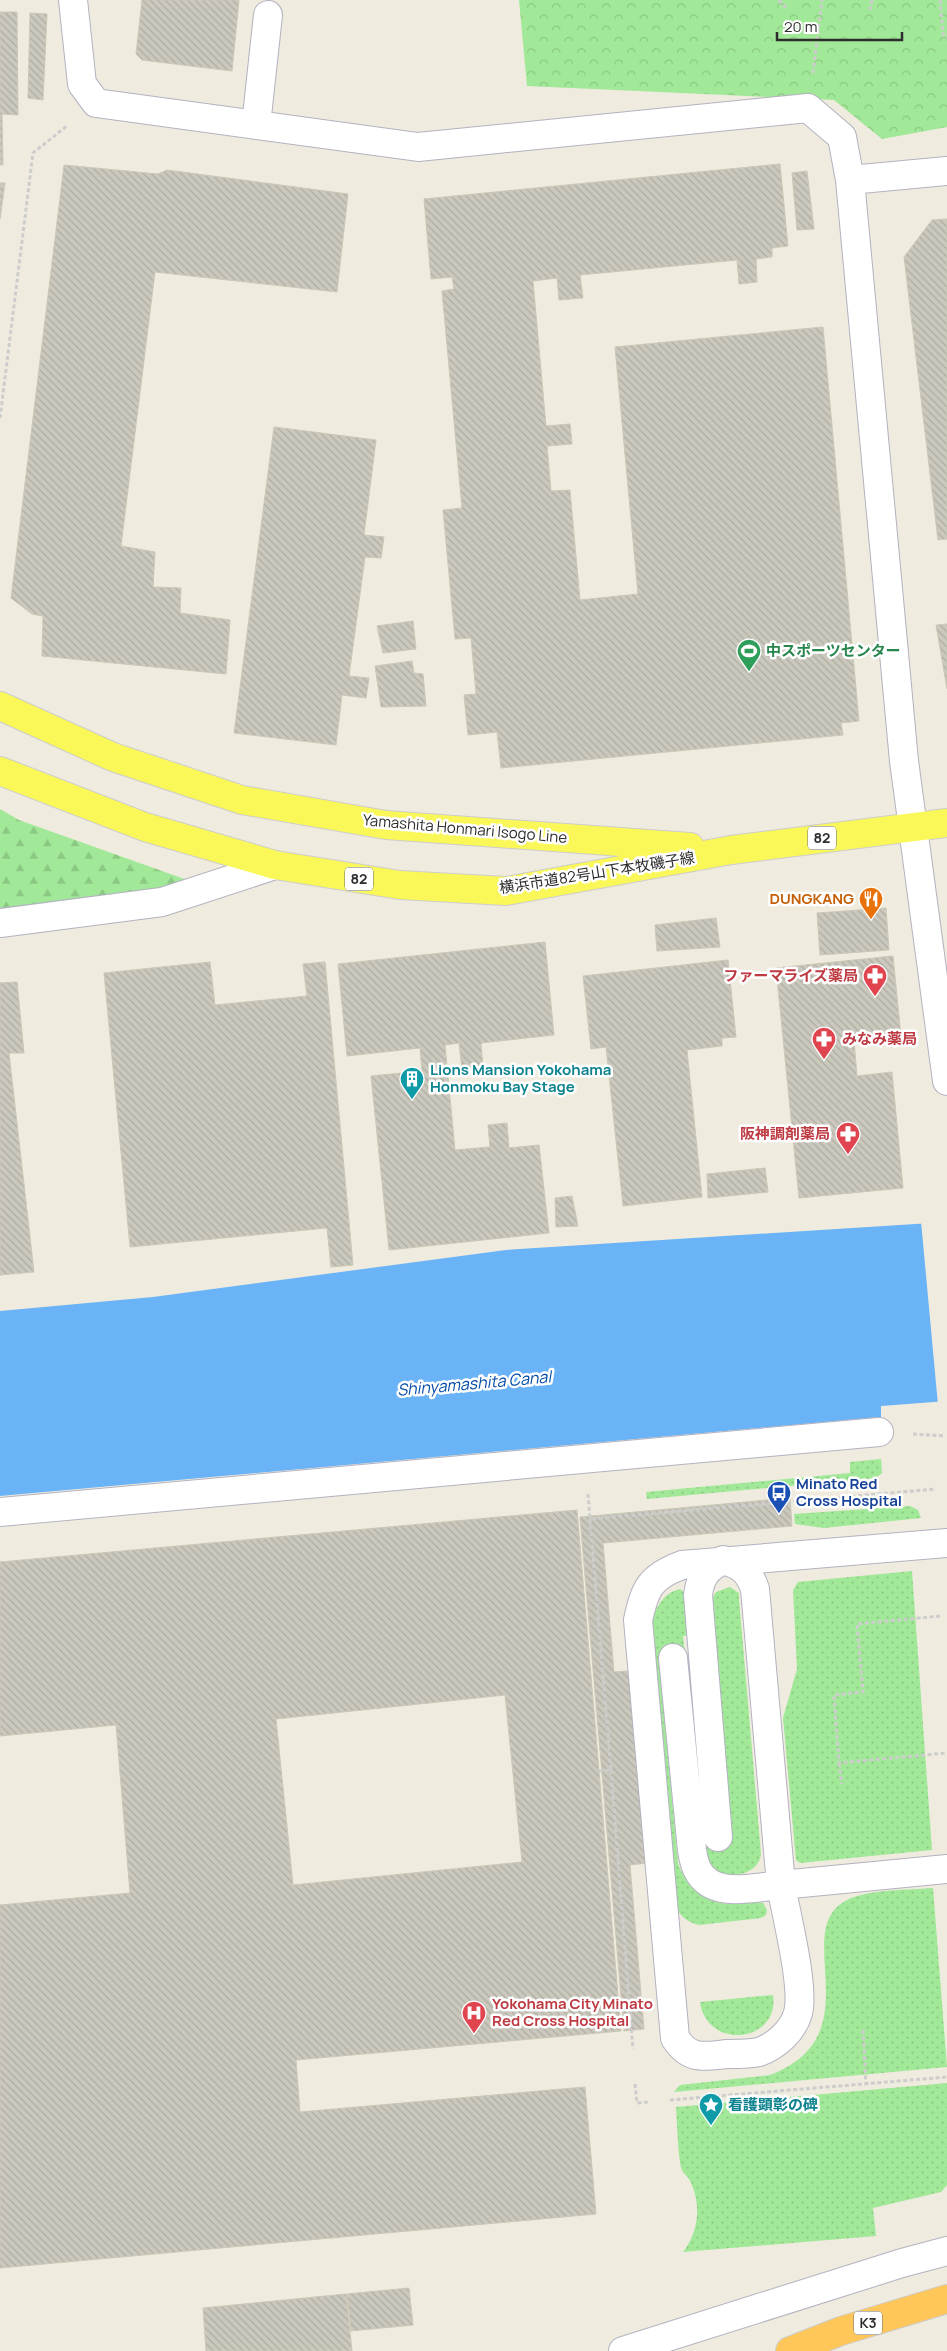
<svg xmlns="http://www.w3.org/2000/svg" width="947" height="2351" viewBox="0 0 947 2351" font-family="Manrope,'Noto Sans JP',sans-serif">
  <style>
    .forest { fill: url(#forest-firs) }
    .park { fill: url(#park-crowns) }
    .garden { fill: url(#garden-dots) }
    .water { fill: #6bb3f7 }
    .pier { fill: #efebde }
    .building { fill: url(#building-back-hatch); stroke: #cbc8b7; fill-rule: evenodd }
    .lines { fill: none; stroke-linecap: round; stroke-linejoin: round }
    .minor-casing { stroke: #b3b2c1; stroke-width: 30 }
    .major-casing { stroke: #cdcdcd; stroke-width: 30 }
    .highway-casing { stroke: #cdcdcd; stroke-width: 30 }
    .path { stroke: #cdcdcd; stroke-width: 3; stroke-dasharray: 4 2.5; stroke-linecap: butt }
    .minor { stroke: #fff; stroke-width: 28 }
    .major { stroke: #faf858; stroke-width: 28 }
    .highway { stroke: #ffc659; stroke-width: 28 }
    .labels { text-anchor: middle; stroke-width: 5; stroke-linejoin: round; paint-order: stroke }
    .shield { fill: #fff; stroke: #6c6c6c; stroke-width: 1 }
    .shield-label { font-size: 14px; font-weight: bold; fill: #2d2d2d }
    .leisure-label { font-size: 15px; font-weight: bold; fill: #27864d; stroke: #fff; text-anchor: start }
    .street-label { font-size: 15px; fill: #2d2d2d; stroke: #fff }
    .food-label { font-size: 15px; font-weight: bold; fill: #c56008; stroke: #fff; text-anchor: end }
    .health-label { font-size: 15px; font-weight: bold; fill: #be3a42; stroke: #fff; text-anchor: end }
    .culture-label { font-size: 15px; font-weight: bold; fill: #0d838f; stroke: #fff; text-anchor: start }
    .transit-label { font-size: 15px; font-weight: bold; fill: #164399; stroke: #fff; text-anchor: start }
    .water-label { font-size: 16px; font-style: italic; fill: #044ca9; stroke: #fff }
  </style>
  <defs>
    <pattern id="forest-firs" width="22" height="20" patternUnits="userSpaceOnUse" patternTransform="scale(1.25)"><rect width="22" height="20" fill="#a1e998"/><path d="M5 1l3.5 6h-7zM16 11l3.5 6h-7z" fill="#8bc883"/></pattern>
    <pattern id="park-crowns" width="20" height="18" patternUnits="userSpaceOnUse" patternTransform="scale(1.25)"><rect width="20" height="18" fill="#a1e998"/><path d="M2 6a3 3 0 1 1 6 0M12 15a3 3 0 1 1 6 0" fill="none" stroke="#8bc883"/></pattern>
    <pattern id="garden-dots" width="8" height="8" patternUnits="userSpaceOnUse" patternTransform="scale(1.25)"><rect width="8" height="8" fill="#a1e998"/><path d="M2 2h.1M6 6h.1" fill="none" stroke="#8bc883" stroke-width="1.8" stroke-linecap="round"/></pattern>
    <pattern id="building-back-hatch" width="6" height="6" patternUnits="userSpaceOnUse" patternTransform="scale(1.25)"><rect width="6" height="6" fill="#cbc9bd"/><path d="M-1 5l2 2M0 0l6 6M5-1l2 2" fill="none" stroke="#afada3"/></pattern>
  </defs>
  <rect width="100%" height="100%" fill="#efebde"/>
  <path class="forest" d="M0,809L19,820L204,886L0,911Z"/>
  <path class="park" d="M519,0H947V127L882,139L834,100L527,86Z"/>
  <path class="garden" d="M881,1459L882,1473L876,1478L647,1499L646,1492L850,1473V1462Z
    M910,1506L918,1510L921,1518L824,1528L795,1524L794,1514Z
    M912,1571L932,1850L800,1863L796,1860L783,1718L797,1669L793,1590L798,1582Z
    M730,1587L739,1593V1599L761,1854C759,1873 736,1878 720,1873C715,1872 712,1867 708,1864L703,1841L730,1839L711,1601L716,1592Z
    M680,1589L685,1593L689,1635L683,1636L685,1655L659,1658L678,1863C686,1887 705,1904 731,1904C742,1904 753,1901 763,1903L767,1910L766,1915L761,1918L699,1925C687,1922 680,1916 674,1905L650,1630C653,1613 661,1593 680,1589Z
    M933,1888L947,2067L674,2092L680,2085L770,2075C875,2035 788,1930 847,1900C869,1889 908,1890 933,1888Z
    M773,1995C780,2043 707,2051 700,2002Z
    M947,2083V2185L941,2192L873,2208L876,2236L683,2252C699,2232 702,2203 689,2179C687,2176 683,2173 682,2170C678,2161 677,2119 676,2107Z"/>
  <path class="water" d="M947,1222V1401L881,1406V1417L0,1496V1311L153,1297L506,1250Z"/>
  <path class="pier" d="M947,1220V1404L938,1405L921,1221Z"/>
  <path class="building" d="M142,0H239L232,71L142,60L136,54Z
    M0,12H17L18,115L2,114L3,165H0Z
    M30,13L47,14L43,100L28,98Z
    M780,164L788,246L772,248V257L756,259L757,282L739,284L737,260L580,275L583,298L559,300L557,278L533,281L546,426L570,424L572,444L547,446L551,491L570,490L580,600L638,594L615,347L823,327L859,721L841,723L843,735L501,768L497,732L468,735L464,695L476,694L471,638L455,639L443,510L462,508L442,291L454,289L452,277L431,279L424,199Z
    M64,165L158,174L167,170L348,194L337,292L155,272L121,546L155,552L153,587L181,588L180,613L230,620L226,674L42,656L43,616L32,614L11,598Z
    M807,171L814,229L797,230L792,173Z
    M0,183H5L0,219Z
    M947,219V539L938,540L904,257L932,220Z
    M274,427L376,440L364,535L384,537L381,558L365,557L349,676L369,678L366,698L342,695L336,745L234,733Z
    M413,621L416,649L383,653L377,626Z
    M947,624V689L936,625Z
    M412,661L414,673L423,674L426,706L381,707L375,666Z
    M886,908L889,950L820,955L817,913Z
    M716,918L720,947L657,951L655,925Z
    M545,942L554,1035L481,1043L483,1068L462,1069L459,1043L445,1045L455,1150L490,1147L488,1125L507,1123L509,1148L539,1145L549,1233L389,1250L371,1076L422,1071L420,1048L347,1056L338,964Z
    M893,956L901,1036L854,1041L857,1076L892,1072L903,1188L799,1198L776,968Z
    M728,960L736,1037L722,1038V1046L687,1050L702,1197L623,1206L606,1047L591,1049L583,976Z
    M210,962L215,1005L307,996L303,964L325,962L353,1265L331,1267L327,1228L130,1247L104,973Z
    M17,982L24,1053H9L34,1272L0,1275V983Z
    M765,1168L768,1192L708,1198L707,1174Z
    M572,1196L578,1226L556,1227L555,1198Z
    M790,1498L792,1526L603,1543L614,1672L641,1670L657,1862L630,1865L644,2029L624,2031L580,1517Z
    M577,1510L621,2031L296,2060L300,2112L585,2087L596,2214L0,2268V1905L130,1893L116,1725L0,1736V1562ZM505,1695L522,1862L293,1885L276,1719Z
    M409,2288L413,2325L351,2331L347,2294Z
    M346,2294L352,2351H206L203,2308Z"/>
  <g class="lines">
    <defs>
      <path id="minor" d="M73,0L82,84L96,103L418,147L808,108L842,137L850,180L904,761L947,1081
        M256,125L268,15
        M850,180L947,171
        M0,923L162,902L275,865
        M0,1512L879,1432
        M947,1543L682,1565C650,1577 645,1588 638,1620L675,2038C690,2061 704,2056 728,2054C738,2054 750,2054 759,2052C776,2046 793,2031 798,2013C805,1988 786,1914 781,1885L947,1869
        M673,1658L692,1850C693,1856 694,1863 697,1869C712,1900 754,1887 781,1885L755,1589C749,1571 741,1565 723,1560C707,1568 700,1577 698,1595L718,1837
        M623,2351L902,2263L947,2251"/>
      <path id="major" d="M0,706L113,757L242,800L386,825L690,847
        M0,771L145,827L275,865L400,885L506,891L731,850L947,823"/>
      <path id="highway" d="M790,2351L841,2331L947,2299"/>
    </defs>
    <use href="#minor" class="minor-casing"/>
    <use href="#major" class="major-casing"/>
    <use href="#highway" class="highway-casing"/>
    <path class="path" d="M779,0L787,9
      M940,0L943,34L947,38
      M870,10L872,0
      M813,73L822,0
      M0,418L33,153L68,125
      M913,1434L945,1436
      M588,1494L590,1519
      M940,1616L857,1624L863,1692L834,1695L839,1763L946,1753
      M839,1763L842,1784
      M611,1770L633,2049
      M599,1771L611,1770L590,1519L936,1489
      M863,2030L866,2084
      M635,2084L637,2103L648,2102
      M670,2100L947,2077"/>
    <use href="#minor" class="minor"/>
    <use href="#major" class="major"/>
    <use href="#highway" class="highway"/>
  </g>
  <defs>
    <symbol id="stadium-pin" viewBox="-11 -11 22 30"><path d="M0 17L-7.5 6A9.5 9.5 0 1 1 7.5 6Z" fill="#2e9e5b" stroke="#fff"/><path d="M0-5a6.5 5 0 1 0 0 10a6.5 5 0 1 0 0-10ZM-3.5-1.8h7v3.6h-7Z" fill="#fff"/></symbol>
    <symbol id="restaurant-pin" viewBox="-11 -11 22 30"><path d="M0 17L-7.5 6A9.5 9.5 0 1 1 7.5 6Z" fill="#e8710a" stroke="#fff"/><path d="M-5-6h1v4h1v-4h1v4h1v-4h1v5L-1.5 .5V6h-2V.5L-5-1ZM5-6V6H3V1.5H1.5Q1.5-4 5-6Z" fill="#fff"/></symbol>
    <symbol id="pharmacy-pin" viewBox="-11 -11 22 30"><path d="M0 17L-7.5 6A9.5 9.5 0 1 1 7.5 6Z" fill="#e0444e" stroke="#fff"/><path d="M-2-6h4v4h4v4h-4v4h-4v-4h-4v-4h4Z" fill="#fff"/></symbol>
    <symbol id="building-pin" viewBox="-11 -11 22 30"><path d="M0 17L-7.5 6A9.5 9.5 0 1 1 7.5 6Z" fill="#0f9aa8" stroke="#fff"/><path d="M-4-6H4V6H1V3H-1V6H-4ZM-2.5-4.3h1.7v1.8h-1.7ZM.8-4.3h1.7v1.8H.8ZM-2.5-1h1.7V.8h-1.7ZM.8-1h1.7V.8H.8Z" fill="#fff"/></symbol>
    <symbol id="bus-pin" viewBox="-11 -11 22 30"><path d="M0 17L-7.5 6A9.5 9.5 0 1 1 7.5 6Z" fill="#1a4fb4" stroke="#fff"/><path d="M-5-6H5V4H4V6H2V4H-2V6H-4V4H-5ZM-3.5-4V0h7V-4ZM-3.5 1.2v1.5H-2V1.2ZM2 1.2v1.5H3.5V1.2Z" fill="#fff"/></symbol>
    <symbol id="hospital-pin" viewBox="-11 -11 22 30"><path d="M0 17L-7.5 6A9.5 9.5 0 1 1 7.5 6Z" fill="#e0444e" stroke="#fff"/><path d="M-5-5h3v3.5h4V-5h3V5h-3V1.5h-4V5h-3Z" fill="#fff"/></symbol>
    <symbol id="sight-pin" viewBox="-11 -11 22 30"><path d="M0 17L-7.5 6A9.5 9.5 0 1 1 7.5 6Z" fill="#0f9aa8" stroke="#fff"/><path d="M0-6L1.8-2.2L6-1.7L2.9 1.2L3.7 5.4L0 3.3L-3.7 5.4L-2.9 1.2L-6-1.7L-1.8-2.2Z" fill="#fff"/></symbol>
  </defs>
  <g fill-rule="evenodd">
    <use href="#stadium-pin" x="735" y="637" width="28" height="38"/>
    <use href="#restaurant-pin" x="857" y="885" width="28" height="38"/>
    <use href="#pharmacy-pin" x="861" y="962" width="28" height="38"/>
    <use href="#pharmacy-pin" x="810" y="1025" width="28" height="38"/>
    <use href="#building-pin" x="398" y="1065" width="28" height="38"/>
    <use href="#pharmacy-pin" x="834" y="1120" width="28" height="38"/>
    <use href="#bus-pin" x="765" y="1479" width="28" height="38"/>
    <use href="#hospital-pin" x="460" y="1999" width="28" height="38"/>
    <use href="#sight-pin" x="697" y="2091" width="28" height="38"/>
  </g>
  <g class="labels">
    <g class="shield">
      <rect x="808" y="826.5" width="28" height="23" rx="4"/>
      <rect x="345" y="867.5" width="28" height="23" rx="4"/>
      <rect x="854" y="2311.5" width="28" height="23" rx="4"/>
    </g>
    <g class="shield-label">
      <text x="822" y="843">82</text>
      <text x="359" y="884">82</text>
      <text x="868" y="2328">K3</text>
    </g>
    <g class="leisure-label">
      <text x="766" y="656">中スポーツセンター</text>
    </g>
    <g class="street-label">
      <text transform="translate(465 829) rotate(5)" y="5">Yamashita Honmari Isogo Line</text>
      <text transform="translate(597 873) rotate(-9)" y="5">横浜市道82号山下本牧磯子線</text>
    </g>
    <g class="food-label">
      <text x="854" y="904">DUNGKANG</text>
    </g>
    <g class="health-label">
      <text x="858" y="981">ファーマライズ薬局</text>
      <text x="842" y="1044" text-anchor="start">みなみ薬局</text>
      <text x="830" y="1139">阪神調剤薬局</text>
      <text x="492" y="2009" text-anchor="start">Yokohama City Minato<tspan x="492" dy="17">Red Cross Hospital</tspan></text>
    </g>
    <g class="culture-label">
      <text x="430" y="1075">Lions Mansion Yokohama<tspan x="430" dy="17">Honmoku Bay Stage</tspan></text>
      <text x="728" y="2110">看護顕彰の碑</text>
    </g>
    <g class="transit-label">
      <text x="796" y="1489">Minato Red<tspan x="796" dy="17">Cross Hospital</tspan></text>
    </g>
    <g class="water-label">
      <text transform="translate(474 1383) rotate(-5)" y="6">Shinyamashita Canal</text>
    </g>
  </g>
  <path d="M777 32v8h125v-8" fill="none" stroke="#2d2d2d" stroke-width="2.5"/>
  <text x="784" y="32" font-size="15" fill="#2d2d2d" stroke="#ffffff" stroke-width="4" paint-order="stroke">20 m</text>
</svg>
